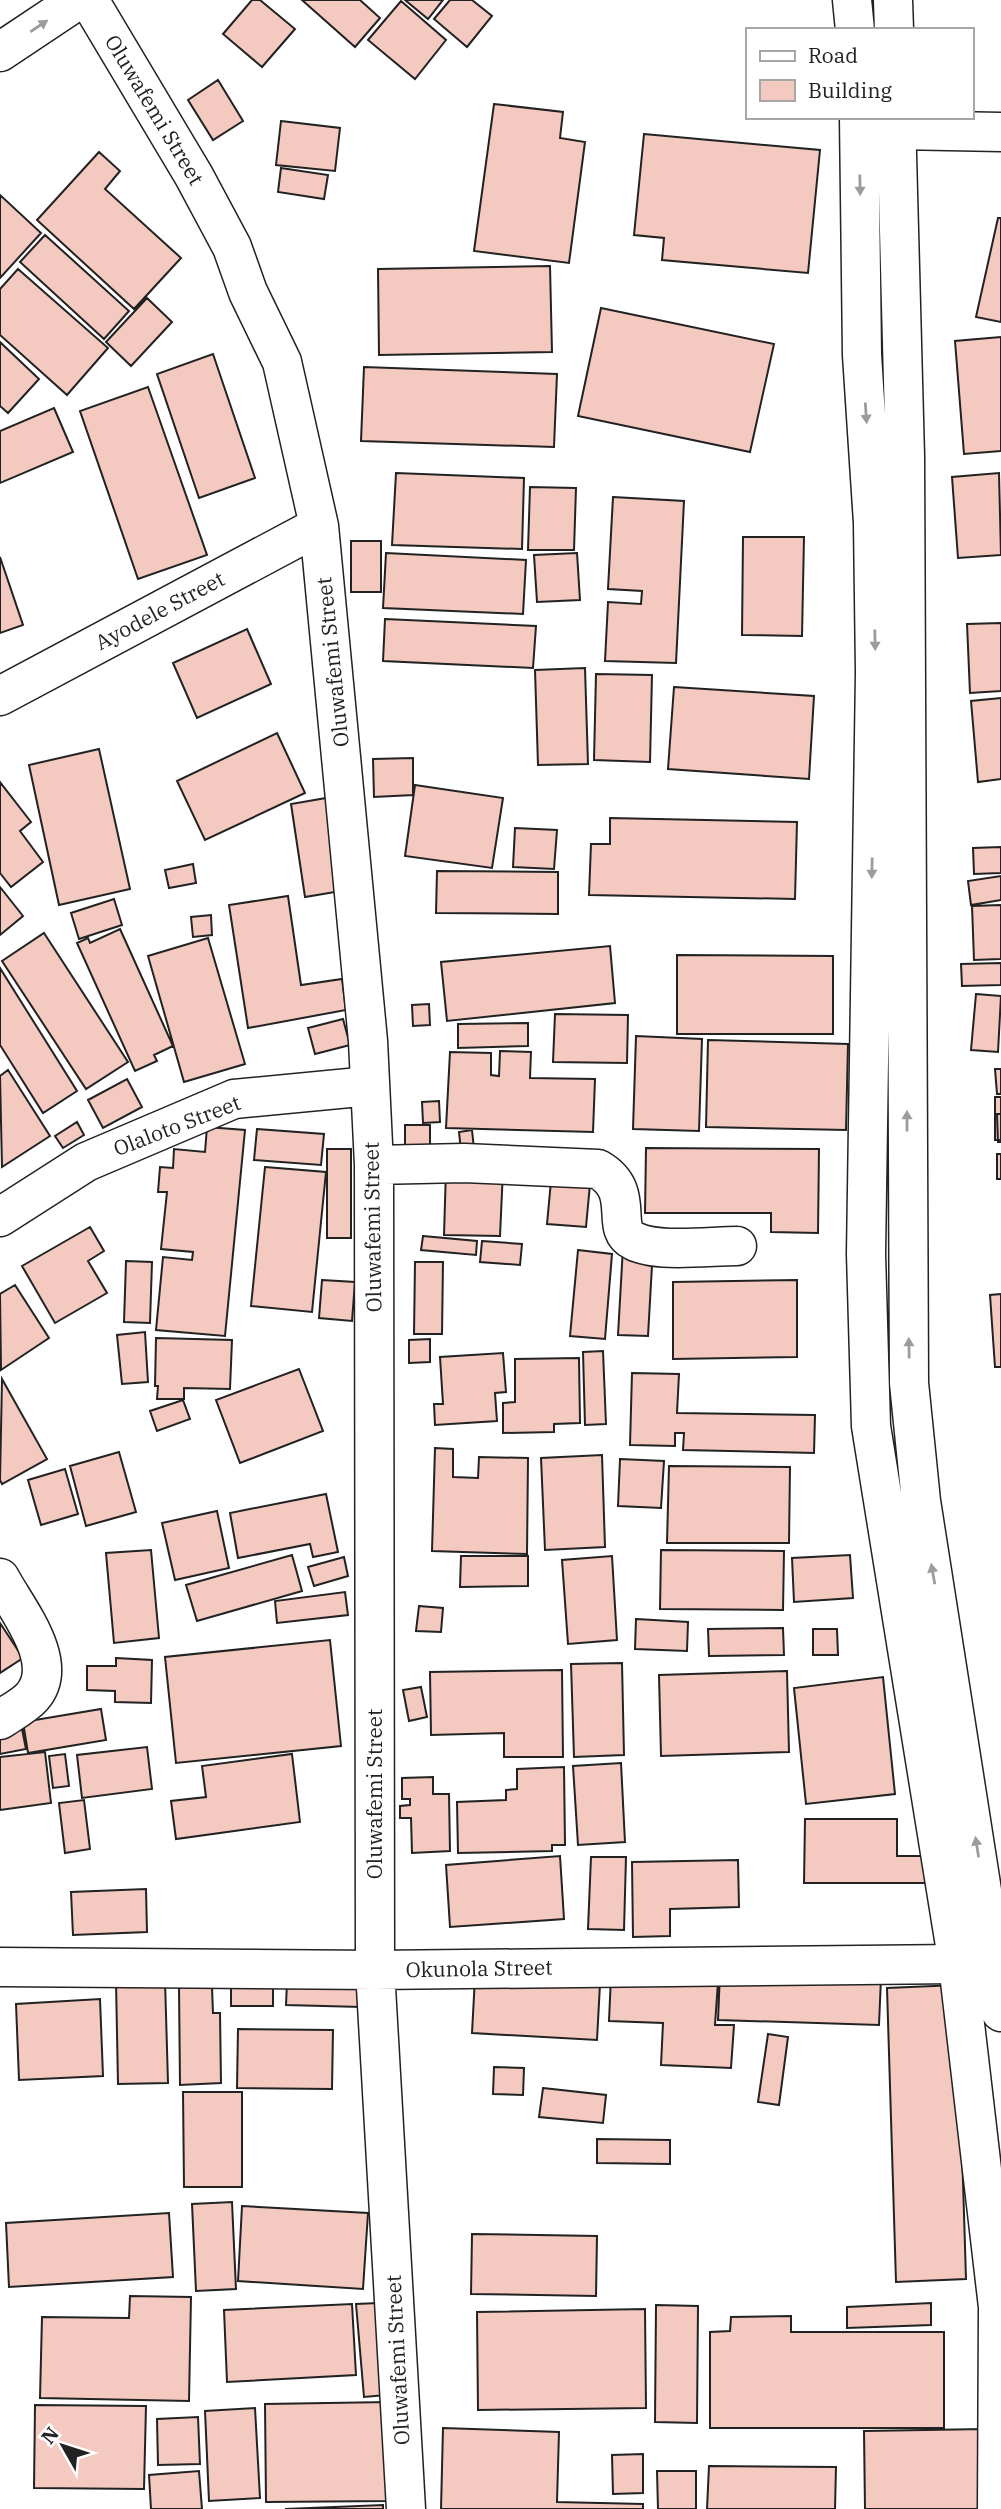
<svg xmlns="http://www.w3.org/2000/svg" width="1001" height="2509" viewBox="0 0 1001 2509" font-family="'IBM Plex Serif',serif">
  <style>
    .building { fill: #f3c9c0; stroke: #222; stroke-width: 2 }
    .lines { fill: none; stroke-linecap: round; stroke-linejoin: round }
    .minor-casing { stroke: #222; stroke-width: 41 }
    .major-casing { stroke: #222; stroke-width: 41 }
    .minor { stroke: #fff; stroke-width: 38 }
    .major { stroke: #fff; stroke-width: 38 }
    .oneway { fill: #9c9c9c }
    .labels { text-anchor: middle; stroke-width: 5; stroke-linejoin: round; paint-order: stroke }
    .street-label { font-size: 21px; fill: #222; stroke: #fff }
  </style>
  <rect width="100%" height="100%" fill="#fff"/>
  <path class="building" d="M252,0H260L295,29L262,67L223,34Z
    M302,0H360L380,18L355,47Z
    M405,0H443L428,19Z
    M450,0H472L492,16L467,47L434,19Z
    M401,1L446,40L415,79L368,40Z
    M218,80L243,121L213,140L188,100Z
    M494,104L563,112L560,138L585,142L569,263L474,251Z
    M281,121L340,128L335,171L276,165Z
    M644,134L820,150L808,273L662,260L664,238L634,235Z
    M99,152L120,171L105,189L181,258L134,309L37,220Z
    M281,168L328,175L324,199L278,192Z
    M0,195L41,233L0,278Z
    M998,218H1001V322L976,317Z
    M45,235L129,311L104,339L20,262Z
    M550,266L552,352L379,355L378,269Z
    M18,269L108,348L67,395L0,335V289Z
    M147,298L172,322L131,366L106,342Z
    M601,308L774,344L750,452L578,416Z
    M1001,337V451L964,454L955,341Z
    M0,342L39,379L8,413L0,406Z
    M213,354L255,478L199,498L157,374Z
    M364,367L557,374L554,447L361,441Z
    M148,387L207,555L138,579L80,411Z
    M54,408L73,452L0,483V431Z
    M396,473L524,478L522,549L392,545Z
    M999,473L1001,555L958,558L952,477Z
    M530,487L576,488L574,550H528Z
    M613,497L684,501L676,663L605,661L608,602L641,604L642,591L608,589Z
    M743,537H804L802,636L742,635Z
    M351,541H381V592H351Z
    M386,553L526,560L523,614L383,608Z
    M577,553L580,600L537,602L534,555Z
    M0,557L23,625L0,633Z
    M385,619L536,626L533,668L383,661Z
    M1001,623V691L970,693L967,624Z
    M247,629L271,684L197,718L173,663Z
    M585,668L588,764L538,765L535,670Z
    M596,674L652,675L650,762L594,760Z
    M674,687L814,696L809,779L668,769Z
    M1001,698V779L978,782L971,701Z
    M277,733L305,793L205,840L177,781Z
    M99,749L130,889L59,905L29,765Z
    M413,758V795L374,797L373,759Z
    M0,782L31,822L20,831L43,862L11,887L0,873Z
    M415,785L503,798L492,868L405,856Z
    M332,797L347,890L305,897L291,804Z
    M610,818L797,822L795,899L589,895L591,844H610Z
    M515,828L557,830L554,869L513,867Z
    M1001,847V873L974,874L973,848Z
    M193,864L196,883L169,888L165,870Z
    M437,871L558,872V914L436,913Z
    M1001,876V900L971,905L968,881Z
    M0,887L23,916L0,935Z
    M288,896L301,985L342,979L346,1010L248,1028L229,905Z
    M114,899L122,925L79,939L71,913Z
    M1001,905V959L974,960L972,906Z
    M211,915L212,935L193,937L191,917Z
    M120,929L173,1046L154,1055L157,1061L135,1071L77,943L88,938L90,943Z
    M44,933L128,1062L86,1089L2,961Z
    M208,938L245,1064L184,1082L148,956Z
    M610,946L615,1003L447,1021L441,962Z
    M677,955L833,956V1034H677Z
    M1001,963V985L962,986L961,964Z
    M0,968L77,1091L43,1113L0,1045Z
    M976,994L1001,996L998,1052L971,1050Z
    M429,1004L430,1025L413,1026L412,1005Z
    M555,1014L628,1015L627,1063L553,1062Z
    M343,1019L350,1045L315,1054L308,1028Z
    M528,1023V1046L458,1048V1024Z
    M636,1036L702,1039L699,1131L633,1129Z
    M708,1040L848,1044L846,1130L706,1127Z
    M500,1051L531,1052L530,1078L595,1079L593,1132L446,1128L450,1052L491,1053V1075L499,1076Z
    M995,1069H1001V1094H997Z
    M8,1070L50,1136L2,1167L0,1076Z
    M127,1079L142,1107L103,1128L88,1100Z
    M995,1097H1001V1140H995Z
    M439,1101L440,1122L423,1123L422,1102Z
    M997,1114H1001V1142H998Z
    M77,1122L84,1135L63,1148L55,1136Z
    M405,1125H430V1147H405Z
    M207,1127L245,1130L225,1336L156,1330L163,1257L192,1260L193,1252L161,1249L167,1192H158L160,1167L173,1168L174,1149L205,1152Z
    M257,1129L324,1134L321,1165L254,1160Z
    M472,1130L474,1149L461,1151L459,1132Z
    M646,1148L819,1149L818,1233L771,1232V1213H645Z
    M327,1149H351V1238H327Z
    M997,1154H1001V1179H997Z
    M265,1167L326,1172L312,1312L251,1306Z
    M446,1169L503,1170L500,1236L444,1235Z
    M551,1181L590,1184L586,1227L547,1224Z
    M90,1227L104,1251L88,1261L107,1293L55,1323L22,1266Z
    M423,1236L477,1241L476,1255L421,1250Z
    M482,1241L522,1244L520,1265L480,1262Z
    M623,1247L653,1248L648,1336L618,1335Z
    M578,1250L612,1254L605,1339L570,1336Z
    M126,1261L152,1262L150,1323L124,1322Z
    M415,1262H443L442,1334H414Z
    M322,1280L355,1282L352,1321L319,1318Z
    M797,1280V1357L673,1359V1282Z
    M15,1285L49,1338L1,1370L0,1294Z
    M1001,1294V1367H995L990,1295Z
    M145,1332L148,1382L122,1384L117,1335Z
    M156,1338L232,1340L230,1389L184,1388V1399H157L158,1386H155Z
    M430,1339V1362L409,1363V1340Z
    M603,1351L606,1424L585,1425L583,1352Z
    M503,1353L506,1392L495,1393L497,1421L435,1425L434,1404H443L440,1357Z
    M579,1358L580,1423L554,1424V1432L503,1433V1403L515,1402V1359Z
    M299,1369L323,1431L240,1463L216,1400Z
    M632,1373L679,1374L677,1413L815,1415L814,1453L683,1450L684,1433H675V1446L630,1445Z
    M2,1379L47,1459L2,1484L0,1480Z
    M183,1400L190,1419L157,1431L150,1411Z
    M435,1448L453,1449V1477L478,1478L479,1457L528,1458L527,1554L432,1551Z
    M119,1452L136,1512L86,1526L70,1466Z
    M602,1455L605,1547L545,1550L541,1458Z
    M620,1459L664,1461L661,1508L618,1506Z
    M669,1466L790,1467L789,1543H667Z
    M65,1469L78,1514L41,1525L28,1480Z
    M326,1494L338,1552L313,1557L310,1544L238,1558L230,1513Z
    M217,1511L229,1568L175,1580L162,1523Z
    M151,1550L159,1638L114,1643L106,1553Z
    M661,1550L784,1551L783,1610L660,1609Z
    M292,1555L302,1591L197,1621L186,1585Z
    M850,1555L853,1598L794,1602L792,1558Z
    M461,1556H528V1586L460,1587Z
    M612,1556L617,1640L568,1644L562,1560Z
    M344,1557L348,1576L314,1586L308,1567Z
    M345,1592L348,1615L277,1623L275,1601Z
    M419,1606L443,1608L441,1632L416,1631Z
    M636,1619L688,1622L687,1651L635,1649Z
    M0,1623L23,1658L0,1673Z
    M783,1628L784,1655L709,1656L708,1629Z
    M813,1629H837L838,1655H813Z
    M330,1640L341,1746L176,1763L165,1657Z
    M116,1658L152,1660L151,1703L115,1702V1691L87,1690V1666H116Z
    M622,1663L624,1755L574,1757L571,1664Z
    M562,1670L563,1757H504V1733L431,1735L430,1672Z
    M787,1671L789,1752L661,1756L659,1675Z
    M883,1677L895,1794L806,1804L794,1688Z
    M421,1687L427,1717L409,1721L403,1690Z
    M101,1709L106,1740L28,1753L23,1722Z
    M21,1724L26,1749L0,1754V1729Z
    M147,1747L152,1789L82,1798L77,1755Z
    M45,1752L51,1803L0,1810V1757Z
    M65,1754L69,1786L53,1788L49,1756Z
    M292,1754L300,1822L176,1839L171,1801L206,1797L202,1766Z
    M621,1763L625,1842L578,1845L573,1766Z
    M564,1767L565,1845H552V1851L458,1853L457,1802L506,1800V1790L517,1789V1769Z
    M433,1777V1794H449L450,1851L412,1853L411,1818H400V1806L410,1805V1799H402V1778Z
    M84,1800L90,1849L65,1853L59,1803Z
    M805,1819H897V1856H935V1883H804Z
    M560,1856L564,1919L450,1927L446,1865Z
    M591,1857H626L624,1930L588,1929Z
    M738,1860L739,1907L670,1909V1936L633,1937L632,1862Z
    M146,1889L147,1932L73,1935L71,1892Z
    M720,1973L881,1978L879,2025L718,2020Z
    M611,1976L718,1982L715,2025H734L731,2068L661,2065L663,2023L609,2021Z
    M231,1977H273V2006H231Z
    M475,1977L600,1984L597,2040L472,2033Z
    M165,1980L168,2083L118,2084L116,1982Z
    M287,1982L362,1984L361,2007L286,2005Z
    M957,1985L966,2279L896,2282L887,1988Z
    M179,1987H212L213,2013H220L221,2083L180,2085Z
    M100,1999L103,2076L19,2080L16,2004Z
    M238,2029L333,2030L332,2089L237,2088Z
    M768,2034L788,2037L779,2105L758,2102Z
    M494,2067L524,2068L523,2095L493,2094Z
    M543,2088L606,2095L603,2123L539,2117Z
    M183,2092H242V2187H184Z
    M597,2139L670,2140V2164L597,2163Z
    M232,2202L236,2289L196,2291L192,2204Z
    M242,2206L368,2213L363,2289L238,2281Z
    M169,2213L173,2277L9,2287L6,2223Z
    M472,2234L597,2236L596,2296L471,2294Z
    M130,2296L191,2297L189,2401L40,2398L42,2317L129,2318Z
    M378,2303L386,2395L364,2397L356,2304Z
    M931,2303V2325L847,2328V2307Z
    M352,2304L356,2375L227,2382L224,2310Z
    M656,2305L698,2306L697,2423L655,2422Z
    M645,2309L646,2408L478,2410L477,2312Z
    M791,2316V2332H944V2428H710V2332L730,2331L731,2317Z
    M389,2402V2501L266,2502L265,2404Z
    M35,2405L146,2406L144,2489L34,2488Z
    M255,2408L260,2498L209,2501L205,2411Z
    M198,2417L200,2464L158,2465L157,2419Z
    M443,2428L559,2432L557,2502L643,2504V2509H441Z
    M985,2429L987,2509H865L864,2431Z
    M643,2454V2493L613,2494L612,2455Z
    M709,2466L836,2467L835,2509H707Z
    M199,2471L202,2509H151L149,2475Z
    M657,2471H696V2509H658Z
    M383,2505V2509H285Z"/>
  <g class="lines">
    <defs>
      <path id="minor" d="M89,0L194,176L232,247L248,292L282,362L319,526L368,1041L374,1165L375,1970L406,2509
        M0,52L78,0
        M896,130L1001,132
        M0,696L319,526
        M374,1165L464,1163L598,1169C638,1192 608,1229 634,1241C657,1253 710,1246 737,1246
        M0,1217L86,1162L234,1099L370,1086
        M0,1578C17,1610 62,1663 32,1697C24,1706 10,1713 0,1720
        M0,1967L375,1970L958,1964"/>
      <path id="major" d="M852,0L855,30
        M893,0L894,30
        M859,117L862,355L873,523L875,673L866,1254L871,1426L958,1964L998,2307L997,2509
        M896,117L905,456L909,1383L921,1501L1001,2012"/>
    </defs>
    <use href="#minor" class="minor-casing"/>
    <use href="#major" class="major-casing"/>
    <use href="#minor" class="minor"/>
    <use href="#major" class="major"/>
  </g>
  <defs><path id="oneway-solid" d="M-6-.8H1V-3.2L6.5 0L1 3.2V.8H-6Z" transform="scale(1.75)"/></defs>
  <g class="oneway">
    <use href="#oneway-solid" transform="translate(39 26) rotate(-34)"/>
    <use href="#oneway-solid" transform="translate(860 185) rotate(89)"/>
    <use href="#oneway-solid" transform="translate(866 413) rotate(86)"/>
    <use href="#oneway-solid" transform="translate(875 640) rotate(89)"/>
    <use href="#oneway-solid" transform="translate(872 868) rotate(91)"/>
    <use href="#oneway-solid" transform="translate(907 1121) rotate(-90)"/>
    <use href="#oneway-solid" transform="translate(909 1348) rotate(-91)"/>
    <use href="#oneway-solid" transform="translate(933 1574) rotate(-100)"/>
    <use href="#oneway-solid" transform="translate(977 1847) rotate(-99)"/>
  </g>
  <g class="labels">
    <g class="street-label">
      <text transform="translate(154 110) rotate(59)" y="7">Oluwafemi Street</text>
      <text transform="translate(160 611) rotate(-28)" y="7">Ayodele Street</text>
      <text transform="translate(333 662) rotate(-96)" y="7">Oluwafemi Street</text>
      <text transform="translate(177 1126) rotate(-21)" y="7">Olaloto Street</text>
      <text transform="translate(373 1227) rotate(-91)" y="7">Oluwafemi Street</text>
      <text transform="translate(375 1794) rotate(-90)" y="7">Oluwafemi Street</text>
      <text transform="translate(479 1969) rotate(-1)" y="7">Okunola Street</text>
      <text transform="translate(398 2360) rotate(-93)" y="7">Oluwafemi Street</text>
    </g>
  </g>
  <rect x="746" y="28" width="228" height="91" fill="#ffffff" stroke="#a7a7a7" stroke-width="2"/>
  <rect x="760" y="51" width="35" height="10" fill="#ffffff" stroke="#a7a7a7" stroke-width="2"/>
  <text x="808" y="63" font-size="21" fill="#222222">Road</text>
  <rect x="760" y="80" width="35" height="21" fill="#f3c9c0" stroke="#a7a7a7" stroke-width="2"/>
  <text x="808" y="98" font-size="21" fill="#222222">Building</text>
  <g transform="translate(63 2446) rotate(309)" stroke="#ffffff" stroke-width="5" paint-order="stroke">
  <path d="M0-5L12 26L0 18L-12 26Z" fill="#222222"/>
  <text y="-10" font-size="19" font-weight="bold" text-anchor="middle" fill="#222222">N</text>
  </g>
</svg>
